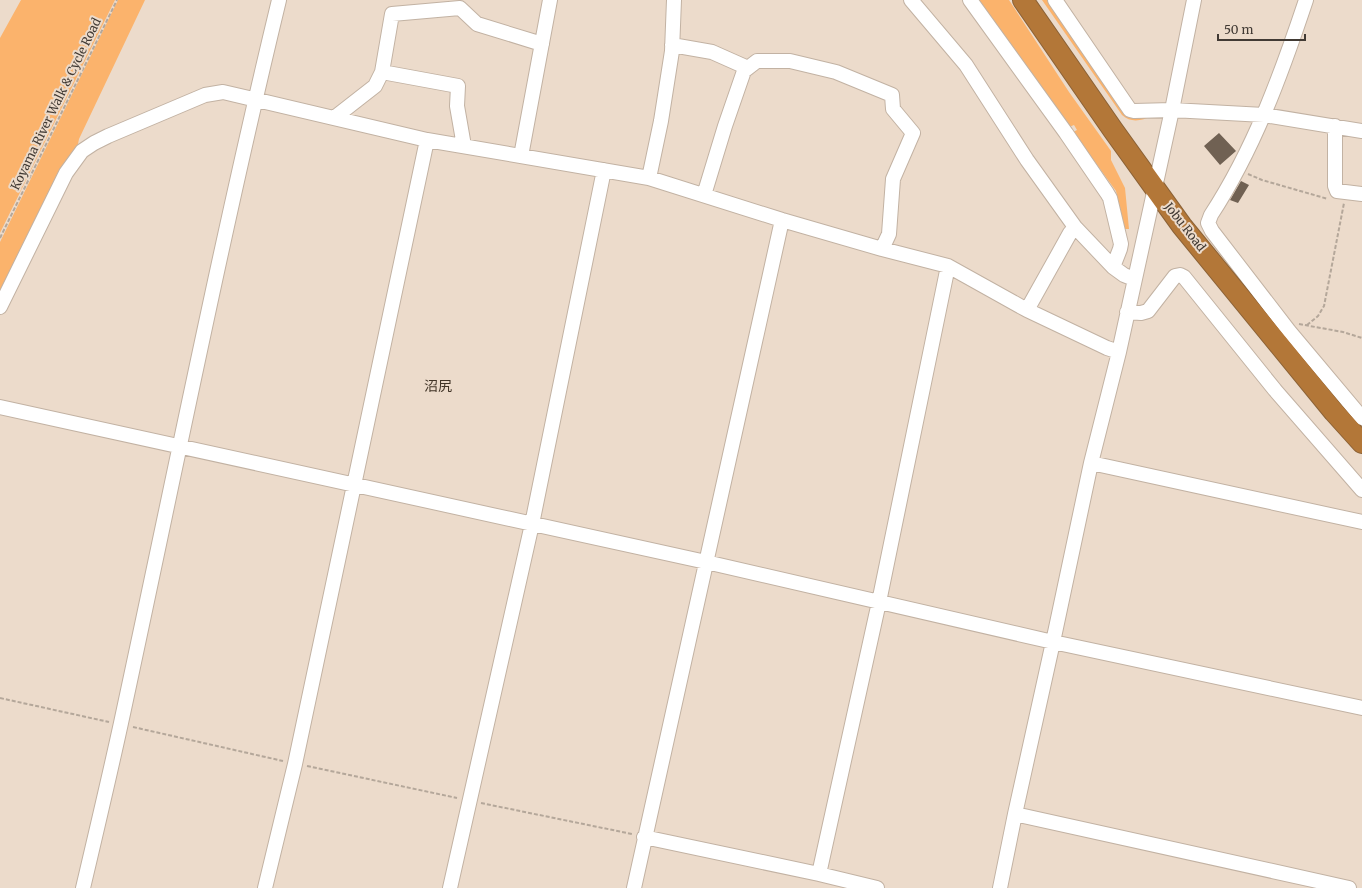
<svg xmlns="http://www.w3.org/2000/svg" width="1362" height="888" viewBox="0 0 1362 888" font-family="Merriweather,'Noto Sans JP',serif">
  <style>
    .green { fill: #fbb36c }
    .building { fill: #706153 }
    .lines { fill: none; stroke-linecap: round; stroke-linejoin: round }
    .minor-casing { stroke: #c2b2a3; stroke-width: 16 }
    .highway-casing { stroke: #8b6237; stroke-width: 22 }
    .path { stroke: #b4a79a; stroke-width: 2; stroke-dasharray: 4 2; stroke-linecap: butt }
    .minor { stroke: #fff; stroke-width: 14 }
    .highway { stroke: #b37738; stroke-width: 20 }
    .labels { text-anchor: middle; stroke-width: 4; stroke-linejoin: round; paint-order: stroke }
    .street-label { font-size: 12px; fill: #413a34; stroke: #ecdbcb }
    .quarter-label { font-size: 14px; fill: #413427; stroke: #ecdbcb }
  </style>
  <rect width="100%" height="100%" fill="#ecdbcb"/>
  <path class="green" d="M21,0H115L0,233V38Z
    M118,0H145L79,139L77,149L0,297V242Z
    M978,0H1009L1069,92L1111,151V160L1125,188L1129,229H1124L1116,191L1073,132L1077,130L1074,125L1069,127Z
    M1042,0H1050L1125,112L1152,116C1141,121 1131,123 1122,115Z"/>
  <path class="building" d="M1219,133L1236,151L1220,165L1204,146Z
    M1241,181L1249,185L1238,203L1230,200Z"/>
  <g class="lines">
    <defs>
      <path id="minor" d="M911,0L966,65L1027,160L1075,227L1113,267L1124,275L1134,279
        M970,0L1066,133L1107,193L1110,198L1121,244L1120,249L1113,267
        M1055,0L1130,110L1134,111L1172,110L1264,115L1362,131
        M1306,0C1281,75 1254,149 1211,215L1208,223L1212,231L1289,331L1362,418
        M672,45L712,52L748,68
        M382,72L458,86L457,106L464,146
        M334,118L375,86L382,72L392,14L460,8L477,24L542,44
        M1335,126V186L1337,191L1362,194
        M521,156L550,0
        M649,178L661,121L672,51L674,0
        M704,195L725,126L744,71L757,61H790L836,72L892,95L893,109L913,133L893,179L889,234L882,249
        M0,307L66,173L82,151L94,143L108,136L205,95L223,92L427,140L649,178L782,220L882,249L948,266L1027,310L1107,348L1119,352
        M1027,310L1070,233L1075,227
        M1127,312L1141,313L1148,311L1175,276L1180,275L1184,277L1275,390L1362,490
        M0,407L706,562L1053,642L1362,708
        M1091,463L1362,522
        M1015,814L1349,888
        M644,837L819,874L877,888
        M819,874L879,602L948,266
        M83,888C96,833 109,778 121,723C173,482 221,240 279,0
        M265,888L295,764L427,140
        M450,888L532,524L604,170
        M634,888L782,220
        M1000,888L1015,814L1053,642L1091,463L1119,352L1172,110L1194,0"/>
      <path id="highway" d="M1023,0L1113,130L1182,226L1334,412L1362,443"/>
    </defs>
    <use href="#minor" class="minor-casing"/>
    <use href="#highway" class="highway-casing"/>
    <path class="path" d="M1248,174L1262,180L1328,199
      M0,238L117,0
      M1299,324L1343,332L1362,338
      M1307,325L1318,316L1324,306L1344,203
      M0,698L109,722
      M133,727L283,761
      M307,766L457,798
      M481,803L632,834"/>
    <use href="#minor" class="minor"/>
    <use href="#highway" class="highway"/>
  </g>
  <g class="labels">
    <g class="street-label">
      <text transform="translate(56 104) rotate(-64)" y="4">Koyama River Walk &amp; Cycle Road</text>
      <text transform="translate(1185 227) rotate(52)" y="4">Jobu Road</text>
    </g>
    <g class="quarter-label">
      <text x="438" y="391">沼尻</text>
    </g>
  </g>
  <path d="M1218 34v6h87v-6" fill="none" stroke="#413a34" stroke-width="2"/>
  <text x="1224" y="34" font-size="12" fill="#413a34" stroke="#ecdbcb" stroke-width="3" paint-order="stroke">50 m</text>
</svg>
